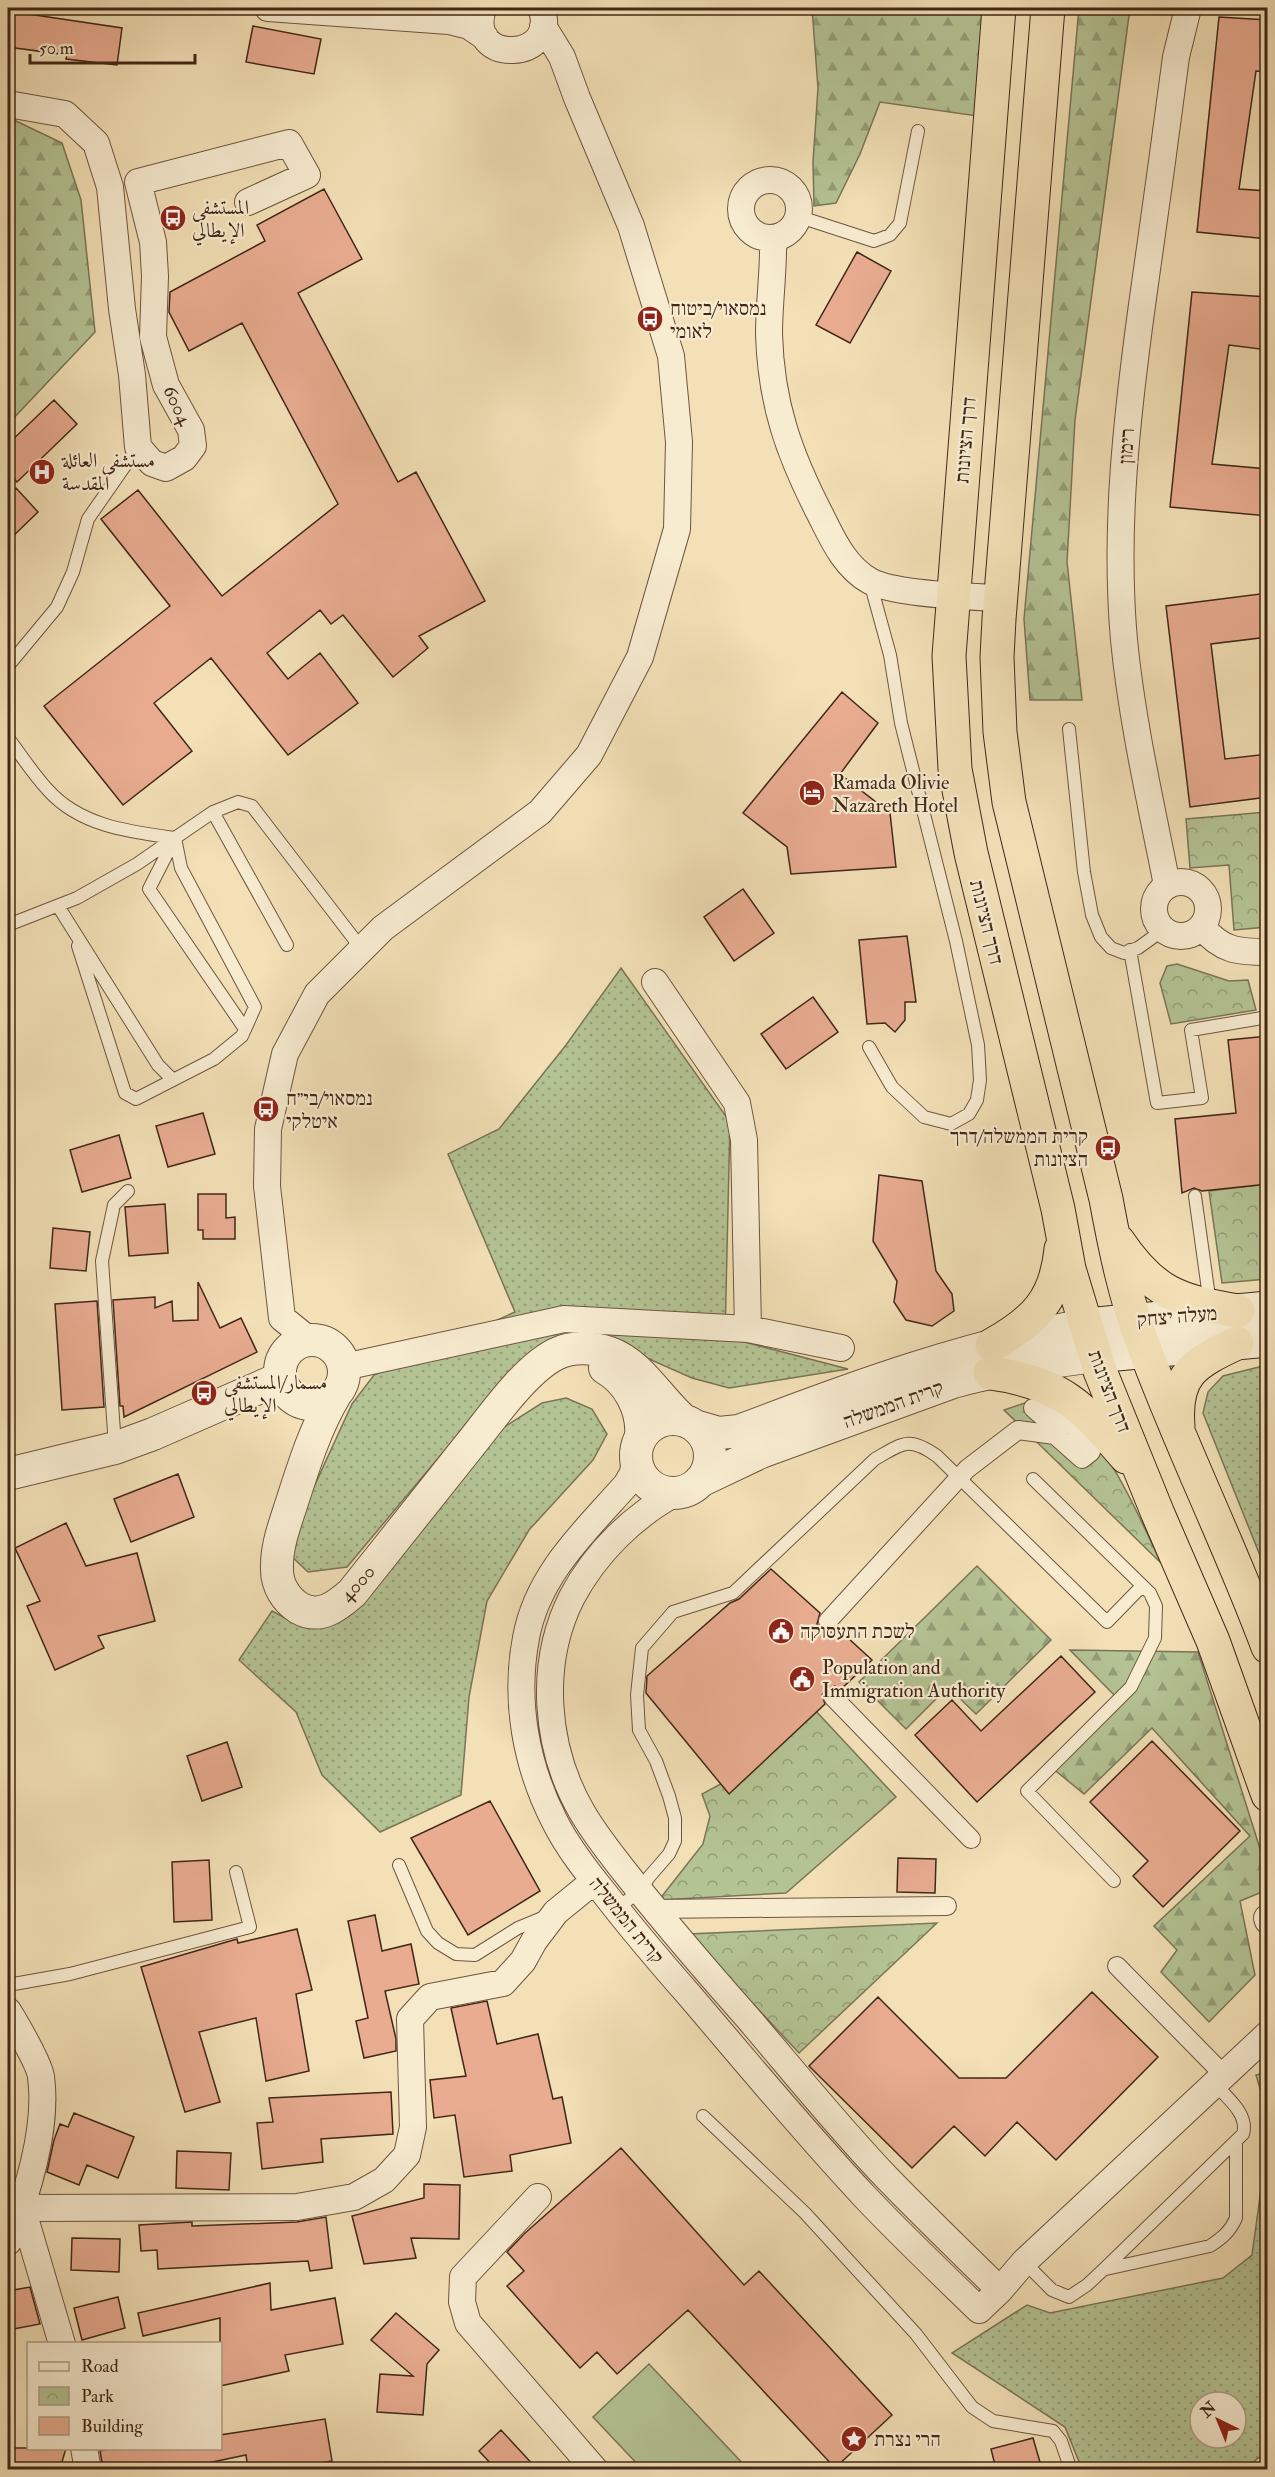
<svg xmlns="http://www.w3.org/2000/svg" width="1275" height="2477" viewBox="0 0 1275 2477" font-family="'IM FELL Double Pica',Amiri,'Frank Ruhl Libre',serif">
  <style>
    .grass { fill: url(#grass-dots); stroke: #7a7556; stroke-width: 1.5; fill-rule: evenodd }
    .forest { fill: url(#forest-firs); stroke: #7a7556; stroke-width: 1.5 }
    .park { fill: url(#park-crowns); stroke: #7a7556; stroke-width: 1.5 }
    .pitch { fill: #b4c394; stroke: #7a7556; stroke-width: 1.5 }
    .building { fill: #e9ac91; stroke: #412717; stroke-width: 1.5 }
    .lines { fill: none; stroke-linecap: round; stroke-linejoin: round }
    .service-casing { stroke: #6e553f; stroke-width: 14 }
    .pedestrian-casing { stroke: #6e553f; stroke-width: 20 }
    .minor-casing { stroke: #6e553f; stroke-width: 28 }
    .tertiary-casing { stroke: #6e553f; stroke-width: 34 }
    .secondary-casing { stroke: #412717; stroke-width: 35 }
    .trunk-casing { stroke: #412717; stroke-width: 35 }
    .service { stroke: #f7ebd0; stroke-width: 12 }
    .pedestrian { stroke: #f7ebd0; stroke-width: 18 }
    .minor { stroke: #f7ebd0; stroke-width: 26 }
    .tertiary { stroke: #f7ebd0; stroke-width: 32 }
    .secondary { stroke: #f7ebd0; stroke-width: 33 }
    .trunk { stroke: #f3e0b7; stroke-width: 33 }
    .labels { text-anchor: middle; stroke-width: 4.5; stroke-linejoin: round; paint-order: stroke }
    .poi-label { font-size: 20px; fill: #412717; stroke: #f7ebd0; text-anchor: start }
    .street-label { font-size: 20px; fill: #412717; stroke: #f7ebd0 }
  </style>
  <defs>
    <pattern id="grass-dots" width="8" height="8" patternUnits="userSpaceOnUse" patternTransform="scale(1.5)"><rect width="8" height="8" fill="#b4c394"/><path d="M2 2h.1M6 6h.1" fill="none" stroke="#949e78" stroke-width="1.8" stroke-linecap="round"/></pattern>
    <pattern id="forest-firs" width="22" height="20" patternUnits="userSpaceOnUse" patternTransform="scale(1.5)"><rect width="22" height="20" fill="#b4c394"/><path d="M5 1l3.5 6h-7zM16 11l3.5 6h-7z" fill="#949e78"/></pattern>
    <pattern id="park-crowns" width="20" height="18" patternUnits="userSpaceOnUse" patternTransform="scale(1.5)"><rect width="20" height="18" fill="#b4c394"/><path d="M2 6a3 3 0 1 1 6 0M12 15a3 3 0 1 1 6 0" fill="none" stroke="#949e78"/></pattern>
  </defs>
  <rect width="100%" height="100%" fill="#f3e0b7"/>
  <filter id="stains"><feTurbulence type="fractalNoise" baseFrequency=".00333" numOctaves="4"/><feColorMatrix values="0 0 0 0 .2 0 0 0 0 .09 0 0 0 0 .02 0 0 0 .5 -.17"/></filter>
  <radialGradient id="worn" r=".72"><stop offset=".6" stop-color="#630" stop-opacity="0"/><stop offset="1" stop-color="#630" stop-opacity=".3"/></radialGradient>
  <path class="grass" d="M621,968L730,1122L725,1337L848,1369L729,1388L692,1378L595,1335L501,1383L347,1567L308,1572L285,1550L352,1404L374,1375L515,1312L448,1154L499,1129L566,1045Z
    M1267,1365H1268L1267,1573L1203,1413L1208,1392L1223,1376Z
    M566,1398L592,1409L607,1434L593,1460L529,1530L487,1601L469,1697L461,1795L380,1832L322,1775L296,1712L239,1660L272,1611L302,1627L349,1616L498,1431L542,1403Z
    M1267,2072H1268L1267,2112L1256,2075Z
    M1267,2145V2456L1258,2458L1246,2469H1082L1065,2427L952,2353L1027,2305L1050,2313L1223,2278L1252,2255ZM1200,2402H1236V2438H1200Z"/>
  <path class="forest" d="M812,8H987L984,117L880,102L860,154L836,203L814,206L813,162L818,88Z
    M1079,8H1130L1075,420L1067,562L1082,700H1030L1024,619Z
    M8,120H14L62,143L81,200L95,332L8,424Z
    M977,1566L1051,1640L976,1714L948,1687L906,1729L859,1682Z
    M1070,1650L1198,1652L1268,1874L1267,1890L1240,1901L1255,1975L1209,2022L1161,1972L1177,1950L1154,1926L1250,1836L1152,1728L1084,1794L1051,1767L1117,1698Z"/>
  <path class="park" d="M1267,812V927L1234,930L1229,865L1190,868L1186,819Z
    M1177,964L1229,981L1248,980L1256,1010L1171,1024L1160,983L1167,966Z
    M1267,1184V1279L1222,1283L1209,1191Z
    M1025,1403C1035,1404 1048,1404 1057,1408C1103,1428 1140,1519 1161,1563L1004,1410Z
    M814,1709L896,1797L786,1893L659,1900L703,1844L710,1816L702,1794L754,1766Z
    M937,1923L799,2053L688,1934Z"/>
  <path class="pitch" d="M649,2364L748,2469H642L593,2417Z"/>
  <path class="building" d="M8,11L122,28L117,65L66,59L67,55L8,47Z
    M1219,17L1268,20V72L1256,71L1239,189L1268,191V239L1197,232Z
    M253,26L321,39L314,74L246,62Z
    M324,189L362,259L298,293L398,482L416,472L485,601L419,636L428,648L393,677L343,615L331,624L320,610L267,653L288,679L320,653L358,703L288,755L211,658L154,703L192,751L123,805L44,706L170,606L101,519L138,490L222,596L338,504L242,323L189,351L169,312L170,292L265,241L257,225Z
    M857,252L891,271L850,343L816,325Z
    M1192,292L1268,297V350L1229,345L1212,464L1268,469V516L1170,507Z
    M54,400L77,424L17,482L8,472V444Z
    M16,488L38,512L8,541V497Z
    M1268,593V637L1211,644L1225,759L1268,754V797L1190,807L1166,606Z
    M842,692L878,723L840,774L890,813L896,867L791,874L787,847L743,813Z
    M743,889L774,933L734,961L704,917Z
    M907,936L916,1002H905V1020L895,1032L885,1023L867,1024L859,940Z
    M813,997L838,1032L786,1069L761,1034Z
    M1268,1036V1184L1202,1191L1194,1188L1182,1193L1175,1119L1236,1113L1228,1040Z
    M203,1113L215,1154L168,1167L156,1126Z
    M119,1135L131,1178L82,1192L70,1150Z
    M879,1175L922,1181L936,1271L952,1294L954,1311L932,1326L906,1320L894,1302L897,1281L873,1241Z
    M198,1194H226V1218L235,1217V1239H203V1230H198Z
    M165,1204L168,1253L129,1256L125,1207Z
    M53,1228L90,1232L86,1271L50,1268Z
    M198,1282L220,1328L241,1318L257,1352L124,1417L123,1406H120L113,1300L155,1297V1308L172,1301L173,1321L198,1320Z
    M97,1301L104,1407L62,1410L55,1304Z
    M178,1474L194,1517L131,1542L114,1499Z
    M66,1523L86,1566L137,1553L155,1621L98,1636L104,1648L55,1670L27,1606L40,1601L15,1548Z
    M771,1569L820,1613L817,1624L821,1630L831,1632L837,1628L872,1660L841,1689L835,1686L826,1689L822,1695L825,1704L729,1794L646,1693L647,1676L730,1603L739,1599Z
    M1061,1656L1095,1692L977,1802L915,1735L952,1700L981,1731Z
    M1152,1741L1240,1831L1163,1907L1133,1876L1148,1861L1090,1802Z
    M227,1742L242,1787L202,1801L187,1756Z
    M490,1801L540,1891L468,1935L411,1838Z
    M898,1858L936,1859L935,1893L897,1892Z
    M209,1860L212,1920L174,1922L172,1862Z
    M375,1915L382,1951L411,1944L419,1984L385,1991L396,2039V2051L364,2058L356,2021L368,2018L348,1921Z
    M297,1929L312,1990L296,1994L309,2071L266,2081L256,2018L199,2032L220,2102L185,2112L141,1967L237,1939L238,1943Z
    M1092,1992L1158,2057L1056,2160L1017,2122L985,2156L954,2126L912,2168L809,2066L878,1997L959,2078H1006Z
    M487,2001L497,2044L538,2034L553,2099L562,2097L571,2143L510,2155L512,2171L464,2177L455,2115L434,2118L430,2080L466,2076L451,2008Z
    M391,2092L393,2134L321,2139L323,2162L262,2169L257,2123L273,2122L269,2098Z
    M74,2113L134,2137L118,2178L87,2165L79,2185L47,2172L54,2140L60,2124L68,2127Z
    M621,2148L744,2285L759,2271L892,2415L835,2468L688,2310L617,2374L597,2352L580,2368L507,2286L524,2271L507,2252L524,2234Z
    M177,2151L231,2153L229,2190L176,2188Z
    M424,2184L460,2185L459,2239L411,2238L416,2258L364,2264L352,2216L424,2198Z
    M326,2217L332,2268L310,2271L308,2261L158,2269L157,2250L141,2251L139,2225L192,2222V2226L297,2222Z
    M72,2238L120,2239L119,2272L71,2270Z
    M270,2283L271,2310L335,2298L343,2344L285,2355L289,2371L220,2386V2318L143,2336L138,2313Z
    M30,2287L40,2324L8,2330V2291Z
    M118,2297L125,2328L82,2340L74,2308Z
    M396,2313L439,2350L427,2364L423,2415L377,2412L380,2374L413,2376L371,2340Z
    M325,2419L332,2461L280,2469H248L246,2455L179,2469L103,2468L100,2451L111,2448H220V2435Z
    M501,2430L537,2469H496L479,2451Z
    M1033,2438L1042,2469H996L991,2449Z
    M8,2448H66L60,2469H8Z"/>
  <g class="lines">
    <defs>
      <path id="service" d="M797,216L874,241L890,235L900,223L918,131
        M8,666L57,607L73,572L88,519L138,447
        M1069,729L1084,872L1092,915L1101,937L1111,948L1124,953L1138,948L1163,930
        M8,738C21,755 33,774 48,790C80,826 130,832 175,838L213,812L238,802L252,806L361,948
        M213,812L287,945
        M175,838L149,889L245,1029
        M58,906L158,1065L173,1080L214,1059L242,1036L255,1007L181,868L175,838
        M8,925L77,898L137,864L173,839
        M78,946L125,1093L136,1099L173,1080
        M1130,950L1157,1103L1202,1098L1191,1030L1262,1018
        M869,1047L892,1087L924,1117L951,1124L969,1114L977,1100L980,1080L978,1045L956,941L901,723L890,655L870,582
        M1195,1196L1210,1304
        M115,1446L102,1261L114,1205L128,1191
        M1033,1479L1150,1593L1156,1606L1155,1638L1131,1687L1027,1791L1114,1881
        M399,1865L427,1931L438,1943L456,1954L475,1955L518,1928L547,1916
        M616,1909L640,1891L649,1877L669,1854L675,1841V1818L669,1796L656,1761L639,1730L637,1695L642,1648L673,1612L733,1593L875,1459C903,1443 909,1436 937,1456L1107,1622L1142,1586
        M8,1985L70,1974L250,1927L236,1872
        M703,2116L805,2213L916,2334L972,2407L993,2421L1053,2431L1061,2441L1071,2470
        M1024,2262L1052,2290L1069,2297L1087,2285L1104,2269L1243,2134C1249,2114 1227,2098 1214,2083
        M1106,2269L1210,2246C1222,2238 1230,2232 1236,2218V2142"/>
      <path id="pedestrian" d="M828,1621L967,1469L1018,1430L1055,1435L1082,1459L1091,1452L1073,1426L1042,1416L1033,1408L1081,1417
        M833,1697L971,1839
        M654,1909L947,1906
        M1117,1966L1224,2075"/>
      <path id="minor" d="M268,8L449,21L469,26L485,37
        M483,8C464,67 562,61 541,8
        M8,104L65,114L96,143L110,187L122,309L132,375L138,447L152,463L166,468L184,458L193,446L191,430L166,385L153,337L155,276L153,242L138,182L289,143L307,175L248,202
        M741 209a29 29 0 1 1 58 0a29 29 0 1 1-58 0Z
        M773,238C774,270 769,302 769,334C771,404 789,454 821,516C833,540 845,567 870,581C894,594 971,597 1001,598
        M1154 909a27 27 0 1 1 54 0a27 27 0 1 1-54 0Z
        M1167,885C1151,804 1132,722 1124,640C1114,528 1127,415 1142,305C1154,222 1165,140 1176,57L1188,8
        M1202,927C1222,951 1238,952 1268,952
        M655,982L737,1103L744,1140L748,1329
        M308,1339L282,1318L267,1186L268,1129L285,1054L317,994L383,928L540,812L589,755L640,657L677,529L679,442L671,356L631,226L577,98L562,57L543,26
        M344,1367L564,1319L748,1329L841,1348
        M635,1459L633,1473L626,1485C585,1531 537,1575 526,1638C514,1701 526,1766 555,1822C568,1848 587,1872 605,1894C632,1929 661,1963 690,1996C748,2064 805,2133 866,2198C902,2236 941,2273 979,2310L1000,2290L1024,2262L1268,2034
        M679,1491C634,1515 596,1552 572,1597C538,1664 545,1748 582,1812C597,1838 617,1862 636,1886C672,1931 710,1975 748,2018C794,2072 839,2128 888,2179C925,2217 963,2254 1000,2290
        M1267,1918L1268,1921
        M8,2011C15,2022 40,2065 41,2077C48,2128 27,2195 8,2242
        M538,2197L463,2277L462,2302L468,2323L595,2470
        M62,2344L22,2208L297,2207L354,2197L384,2180L407,2155L413,2127L410,2019L430,1997L503,1983L523,1961L534,1941L556,1912L594,1881
        M84,2448L88,2470"/>
      <path id="tertiary" d="M280 1372a32 32 0 1 1 64 0a32 32 0 1 1-64 0Z
        M605,1368C628,1381 643,1409 641,1435
        M335,1395C315,1429 304,1465 292,1502C285,1524 276,1546 277,1570C277,1585 286,1600 299,1608C320,1620 337,1606 352,1593C391,1544 430,1495 469,1446C491,1419 524,1370 556,1354C572,1346 593,1347 610,1353C640,1364 659,1399 683,1420
        M636 1456a37 37 0 1 1 74 0a37 37 0 1 1-74 0Z
        M695,1426L719,1433L739,1431C852,1388 966,1346 1086,1325
        M8,1474L115,1448L153,1434L281,1378
        M700,1481L761,1452L953,1382C999,1369 1047,1362 1095,1356"/>
      <path id="secondary" d="M1086,1325L1268,1308
        M1095,1356L1268,1340"/>
      <path id="trunk" d="M999,8L949,656L955,769L971,853L1058,1209L1069,1269L1086,1325L1100,1371L1158,1514L1213,1641L1268,1795
        M1048,8L999,619L997,657L1000,732L1009,802L1106,1199C1115,1248 1125,1297 1143,1344C1181,1447 1230,1545 1268,1647
        M1118,1241C1153,1293 1178,1301 1238,1311
        M992,1345C1035,1321 1056,1300 1061,1249
        M990,1373C1060,1382 1082,1406 1126,1457
        M1178,1426C1174,1374 1194,1363 1237,1343"/>
    </defs>
    <use href="#service" class="service-casing"/>
    <use href="#pedestrian" class="pedestrian-casing"/>
    <use href="#minor" class="minor-casing"/>
    <use href="#tertiary" class="tertiary-casing"/>
    <use href="#secondary" class="secondary-casing"/>
    <use href="#trunk" class="trunk-casing"/>
    <use href="#service" class="service"/>
    <use href="#pedestrian" class="pedestrian"/>
    <use href="#minor" class="minor"/>
    <use href="#tertiary" class="tertiary"/>
    <use href="#secondary" class="secondary"/>
    <use href="#trunk" class="trunk"/>
  </g>
  <defs>
    <symbol id="bus-disc" viewBox="-11 -11 22 22"><circle r="9.5" fill="#8f2418" stroke="#f7ebd0"/><path d="M-5-6H5V4H4V6H2V4H-2V6H-4V4H-5ZM-3.5-4V0h7V-4ZM-3.5 1.2v1.5H-2V1.2ZM2 1.2v1.5H3.5V1.2Z" fill="#fff"/></symbol>
    <symbol id="hospital-disc" viewBox="-11 -11 22 22"><circle r="9.5" fill="#8f2418" stroke="#f7ebd0"/><path d="M-5-5h3v3.5h4V-5h3V5h-3V1.5h-4V5h-3Z" fill="#fff"/></symbol>
    <symbol id="hotel-disc" viewBox="-11 -11 22 22"><circle r="9.5" fill="#8f2418" stroke="#f7ebd0"/><path d="M-6-4.5h1.5V1H6V5H4.5V3h-9V5H-6ZM-4 0a1.8 1.8 0 1 1 3.6 0ZM.5 0V-2.5h3Q6-2.5 6 0Z" fill="#fff"/></symbol>
    <symbol id="civic-disc" viewBox="-11 -11 22 22"><circle r="9.5" fill="#8f2418" stroke="#f7ebd0"/><path d="M-.6-6.5H3V-4.5H.6V-3L4-1V1h2V6H-6V1h2V-1L-.6-3ZM-1.2 2.5V6h2.4V2.5Z" fill="#fff"/></symbol>
    <symbol id="sight-disc" viewBox="-11 -11 22 22"><circle r="9.5" fill="#8f2418" stroke="#f7ebd0"/><path d="M0-6L1.8-2.2L6-1.7L2.9 1.2L3.7 5.4L0 3.3L-3.7 5.4L-2.9 1.2L-6-1.7L-1.8-2.2Z" fill="#fff"/></symbol>
  </defs>
  <g fill-rule="evenodd">
    <use href="#bus-disc" x="158" y="203" width="30" height="30"/>
    <use href="#bus-disc" x="635" y="304" width="30" height="30"/>
    <use href="#hospital-disc" x="27" y="457" width="30" height="30"/>
    <use href="#hotel-disc" x="797" y="778" width="30" height="30"/>
    <use href="#bus-disc" x="251" y="1094" width="30" height="30"/>
    <use href="#bus-disc" x="1093" y="1133" width="30" height="30"/>
    <use href="#bus-disc" x="189" y="1378" width="30" height="30"/>
    <use href="#civic-disc" x="766" y="1616" width="30" height="30"/>
    <use href="#civic-disc" x="787" y="1664" width="30" height="30"/>
    <use href="#sight-disc" x="839" y="2424" width="30" height="30"/>
  </g>
  <g class="labels">
    <g class="poi-label">
      <text x="192" y="214">المستشفى<tspan x="192" dy="23">الإيطالي</tspan></text>
      <text x="670" y="315">נמסאוי/ביטוח<tspan x="670" dy="23">לאומי</tspan></text>
      <text x="62" y="467">مستشفى العائلة<tspan x="62" dy="23">المقدسة</tspan></text>
      <text x="832" y="789">Ramada Olivie<tspan x="832" dy="23">Nazareth Hotel</tspan></text>
      <text x="286" y="1105">נמסאוי/בי״ח<tspan x="286" dy="23">איטלקי</tspan></text>
      <text x="1088" y="1143" text-anchor="end">קרית הממשלה/דרך<tspan x="1088" dy="23">הציונות</tspan></text>
      <text x="224" y="1389">مسمار/المستشفى<tspan x="224" dy="23">الإيطالي</tspan></text>
      <text x="800" y="1638">לשכת התעסוקה</text>
      <text x="822" y="1674">Population and<tspan x="822" dy="23">Immigration Authority</tspan></text>
      <text x="874" y="2446">הרי נצרת</text>
    </g>
    <g class="street-label">
      <text transform="translate(178 405) rotate(64)" y="7">6004</text>
      <text transform="translate(965 440) rotate(-85)" y="7">דרך הציונות</text>
      <text transform="translate(1126 446) rotate(-87)" y="7">רימון</text>
      <text transform="translate(987 922) rotate(76)" y="7">דרך הציונות</text>
      <text transform="translate(1177 1316) rotate(-5)" y="7">מעלה יצחק</text>
      <text transform="translate(1110 1391) rotate(69)" y="7">דרך הציונות</text>
      <text transform="translate(893 1404) rotate(-20)" y="7">קרית הממשלה</text>
      <text transform="translate(357 1583) rotate(-48)" y="7">4000</text>
      <text transform="translate(627 1920) rotate(51)" y="7">קרית הממשלה</text>
    </g>
  </g>
  <rect width="1275" height="2477" fill="none" stroke="#f3e0b7" stroke-width="30"/>
  <rect x="9" y="9" width="1257" height="2459" fill="none" stroke="#412717" stroke-width="3"/>
  <rect x="15" y="15" width="1245" height="2447" fill="none" stroke="#412717" stroke-width="1.5"/>
  <rect x="27" y="2342" width="195" height="108" fill="#f7ebd0" stroke="#ae9d86" stroke-width="1.5"/>
  <rect x="39" y="2362" width="30" height="9" fill="#f7ebd0" stroke="#ae9d86" stroke-width="1.5"/>
  <text x="81" y="2372" font-size="18" fill="#412717">Road</text>
  <rect x="39" y="2387" width="30" height="18" fill="url(#park-crowns)" stroke="#ae9d86" stroke-width="1.5"/>
  <text x="81" y="2402" font-size="18" fill="#412717">Park</text>
  <rect x="39" y="2417" width="30" height="18" fill="#e9ac91" stroke="#ae9d86" stroke-width="1.5"/>
  <text x="81" y="2432" font-size="18" fill="#412717">Building</text>
  <g transform="translate(1218 2420) rotate(317)"><circle r="28" fill="#f7ebd0" stroke="#ae9d86" stroke-width="1.5"/>
  <path d="M0-4.5L10 22L0 15L-10 22Z" fill="#8f2418"/>
  <text y="-9" font-size="16" font-weight="bold" text-anchor="middle" fill="#412717">N</text>
  </g>
  <path d="M30 54v9h165v-9" fill="none" stroke="#412717" stroke-width="3"/>
  <text x="39" y="54" font-size="18" fill="#412717" stroke="#f7ebd0" stroke-width="4.5" paint-order="stroke">50 m</text>
  <rect width="100%" height="100%" filter="url(#stains)"/>
  <rect width="100%" height="100%" fill="url(#worn)"/>
</svg>
